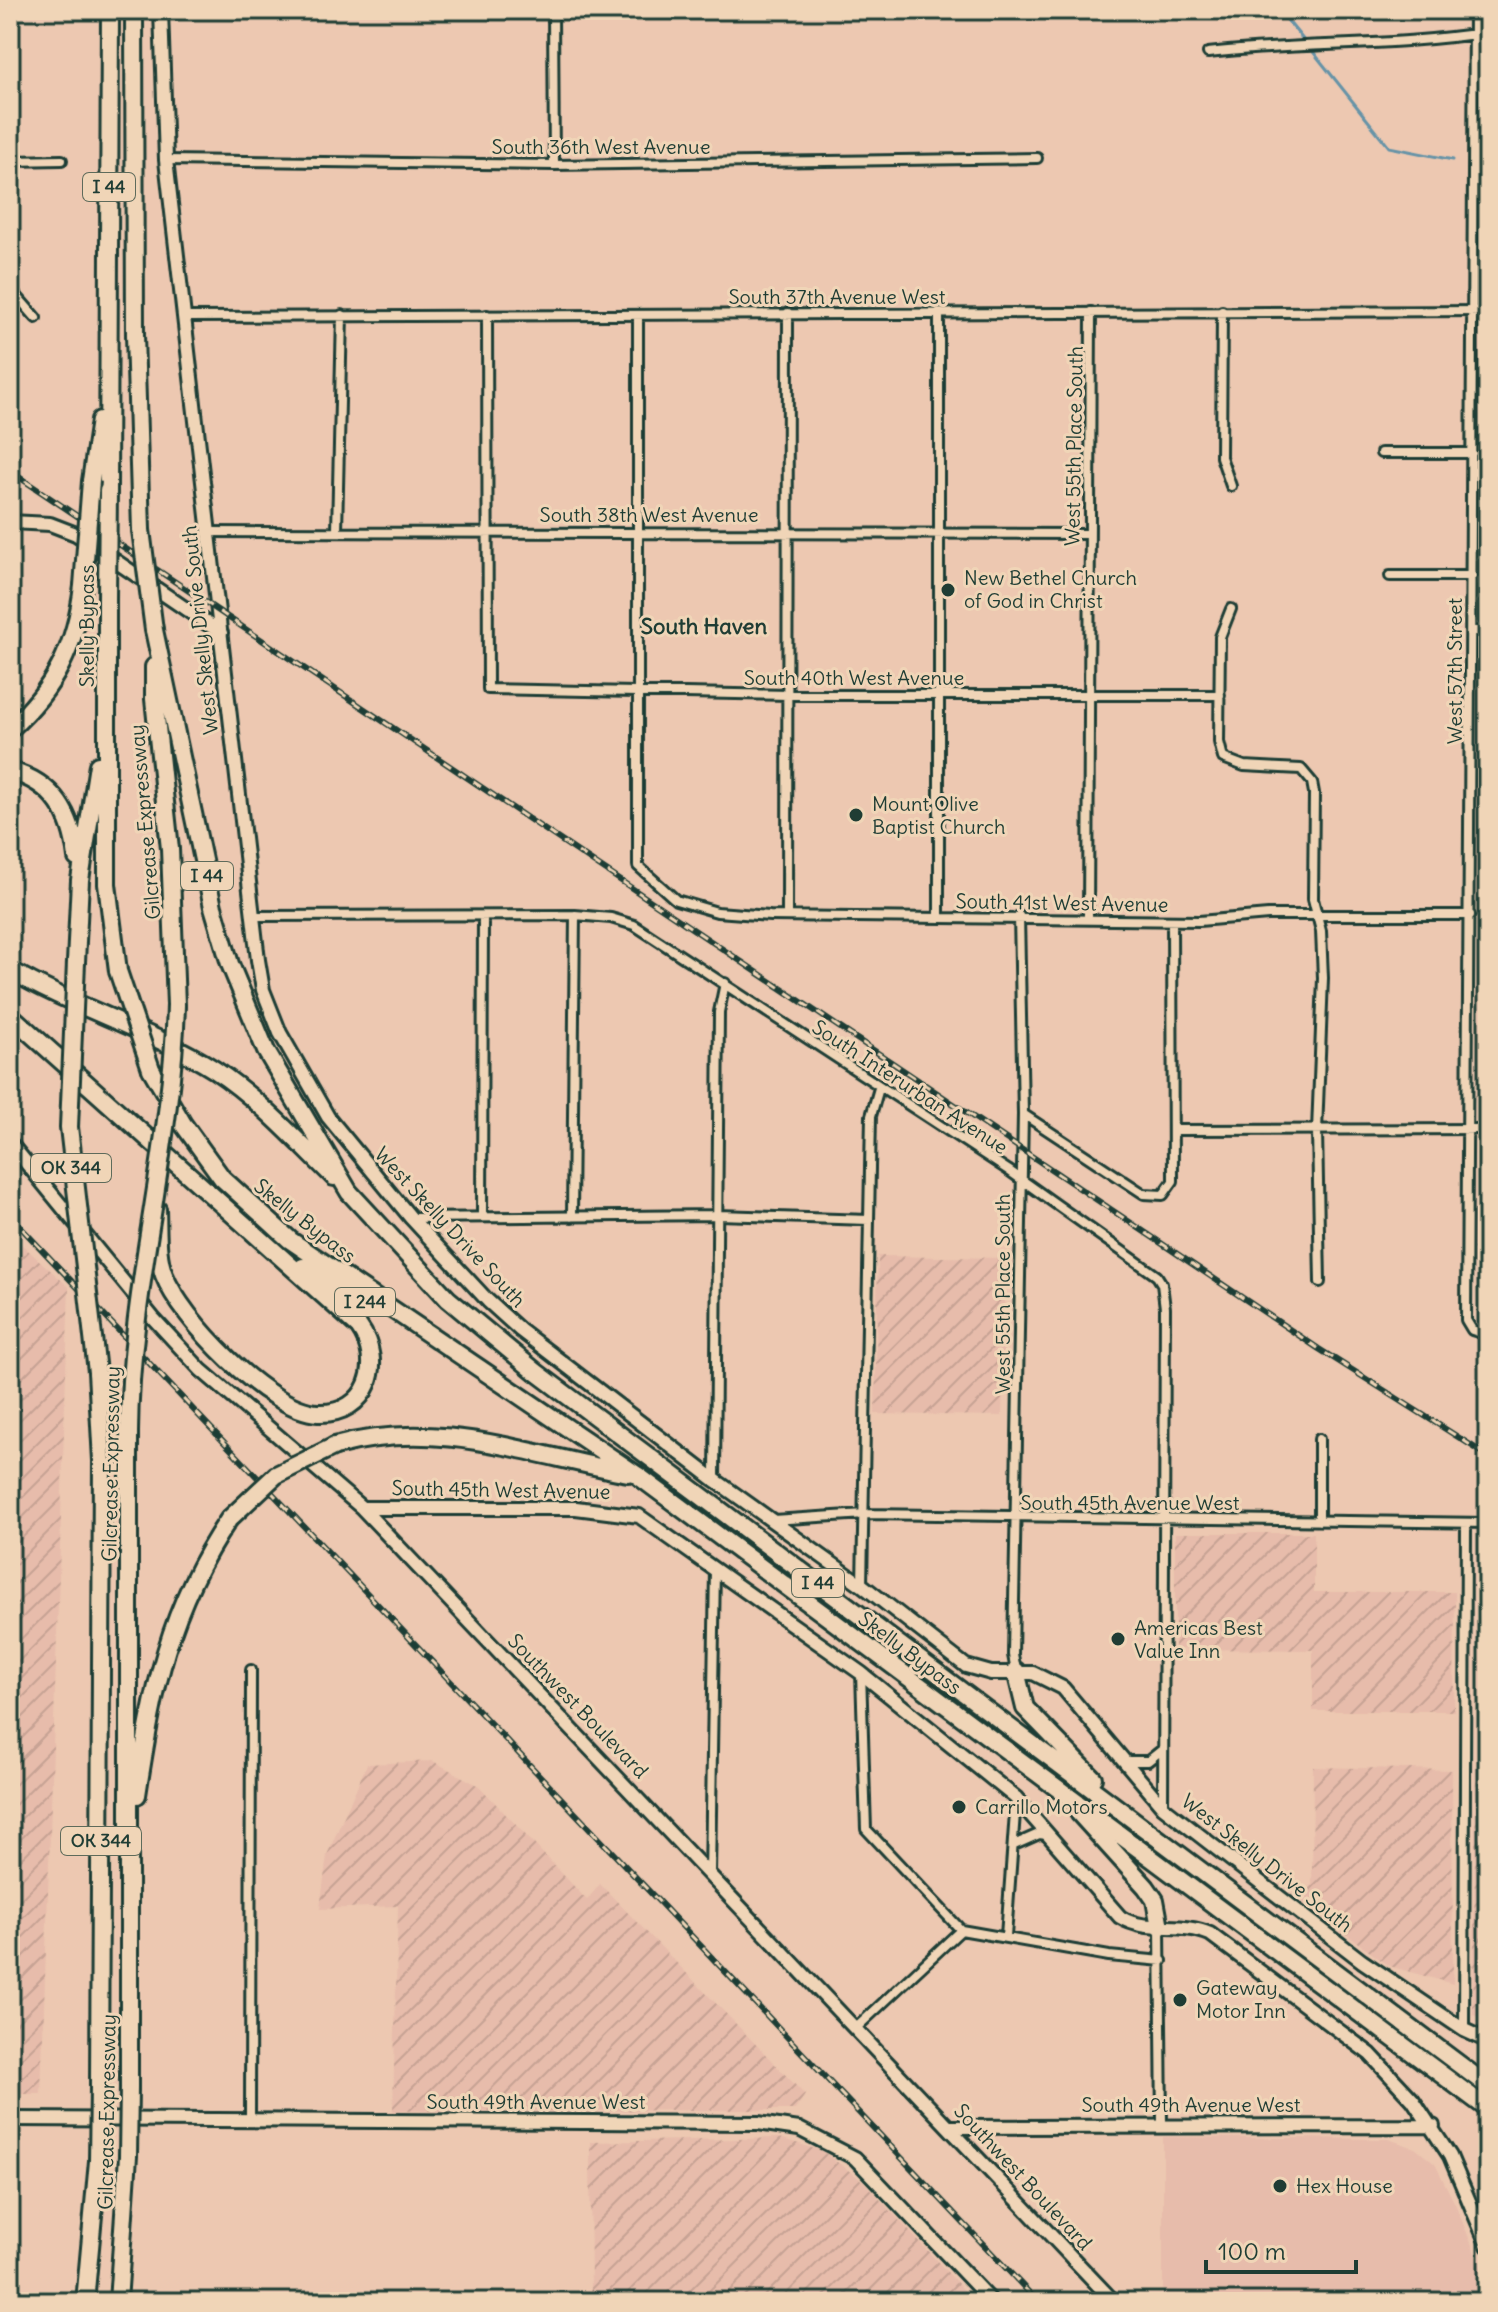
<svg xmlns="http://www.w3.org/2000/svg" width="1498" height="2312" viewBox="0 0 1498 2312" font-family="Delius,sans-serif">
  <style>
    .built { fill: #e7bcab }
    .industrial { fill: url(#industrial-furrows) }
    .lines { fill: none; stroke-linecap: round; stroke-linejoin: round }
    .stream { stroke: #6693a7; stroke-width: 3 }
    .street-casing { stroke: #1f3d34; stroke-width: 14 }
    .secondary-casing { stroke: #1f3d34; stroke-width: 18 }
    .highway-casing { stroke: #1f3d34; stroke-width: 22 }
    .street { stroke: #f0d5b7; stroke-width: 8 }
    .secondary { stroke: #f0d5b7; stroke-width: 12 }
    .highway { stroke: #f0d5b7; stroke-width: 16 }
    .rail-casing { stroke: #1f3d34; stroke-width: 6 }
    .rail { stroke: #f0d5b7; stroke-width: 3; stroke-dasharray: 9; stroke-linecap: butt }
    .highway-bridge-casing { stroke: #1f3d34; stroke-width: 22; stroke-linecap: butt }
    .highway-bridge { stroke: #f0d5b7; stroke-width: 16 }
    .poi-dot { fill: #1f3d34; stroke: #f0d5b7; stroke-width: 3 }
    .labels { text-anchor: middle; stroke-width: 6; stroke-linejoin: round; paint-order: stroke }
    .shield { fill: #f0d5b7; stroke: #5e6b5b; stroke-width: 2 }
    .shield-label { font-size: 18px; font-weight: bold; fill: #1f3d34 }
    .street-label { font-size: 20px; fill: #1f3d34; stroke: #f0d5b7 }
    .poi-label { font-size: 20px; fill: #1f3d34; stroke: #f0d5b7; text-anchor: start }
    .neighbourhood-label { font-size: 22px; font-weight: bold; fill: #1f3d34; stroke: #f0d5b7 }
  </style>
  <defs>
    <pattern id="industrial-furrows" width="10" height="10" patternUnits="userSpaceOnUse" patternTransform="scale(2)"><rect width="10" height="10" fill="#e7bcab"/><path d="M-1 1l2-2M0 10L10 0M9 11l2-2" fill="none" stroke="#c6a294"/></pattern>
  </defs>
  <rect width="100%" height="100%" fill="#edc8b1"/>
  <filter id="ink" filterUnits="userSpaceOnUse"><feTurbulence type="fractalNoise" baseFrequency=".0125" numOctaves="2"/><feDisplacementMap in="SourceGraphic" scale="16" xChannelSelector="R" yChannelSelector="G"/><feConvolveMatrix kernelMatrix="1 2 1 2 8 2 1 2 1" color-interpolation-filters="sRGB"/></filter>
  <g filter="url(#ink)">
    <path class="built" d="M1163,2137L1388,2139L1415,2148L1435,2164L1456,2206L1488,2285V2302H1163Z"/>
    <path class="industrial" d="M10,1234L69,1287L41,2094H10Z
      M878,1256L1005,1258L1002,1416L875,1414Z
      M1175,1533H1314V1592H1455L1454,1711H1313V1650L1175,1649Z
      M433,1761L479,1786L587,1900L600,1884L805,2095L795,2110L393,2111L398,1906L320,1909L327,1855L367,1764Z
      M1476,1766H1488V2021L1473,2015Z
      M1313,1767L1452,1770L1453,1984L1389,1966L1303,1902L1312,1884Z
      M780,2138L822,2151L863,2181L975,2302H591L590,2142Z"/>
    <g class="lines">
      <path class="stream" d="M1279,10L1305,42
        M1310,48L1389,147L1453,160"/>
      <defs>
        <path id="street" d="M553,10L554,165
          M1474,10L1466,1320L1472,1330L1488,1335
          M1208,53C1301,42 1396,47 1488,32
          M166,160L554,165L1037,158
          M10,161L62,160
          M10,288L36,318
          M1222,311L1221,457L1231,486
          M939,312V917
          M487,315L488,689L788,695H1220
          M638,315V866L676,900L717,912L770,916L1199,921L1268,915H1470
          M186,317L1488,311
          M1381,453H1472
          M1473,472H1488
          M337,531L342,315
          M209,532L1089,534
          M1390,576H1472
          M1231,609L1220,637L1219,742L1223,758L1244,766L1301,769L1312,782L1314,793L1313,899L1321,931L1323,978L1317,1131L1320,1282
          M1472,631H1488
          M253,916L575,915L611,918L634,925L1008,1170L1157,1276L1162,1284L1165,1308L1163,1807
          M787,916L788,313
          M1088,918L1091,312
          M1023,1114L1144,1194L1163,1195L1173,1181L1172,921
          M1173,1130L1488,1129
          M482,1217L483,918
          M572,1217L575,915
          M411,1218L718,1215L869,1220
          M1319,1439V1521
          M715,1480L719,1012L725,983
          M773,1520L865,1514L1488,1523
          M862,1585L871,1116L879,1088
          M1016,1671L1013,1655L1023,1114L1019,916
          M861,1673L866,1829L961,1930L1109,1956L1162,1961
          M1126,1761H1148L1163,1749
          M1014,1845L1039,1834L1047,1835
          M710,1874L715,1569
          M1160,1927L1162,2124
          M1006,1936L1016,1799
          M855,2029L961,1930
          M1464,2030L1466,1524
          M250,2120L251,1670"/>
        <path id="secondary" d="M161,10L166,160L258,960L263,990L280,1033L328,1117L411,1218L488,1301L520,1330L715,1480L862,1585L966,1666L991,1673H1033L1063,1688L1163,1807L1362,1961L1464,2030L1488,2041
          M10,522L50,524L76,534L221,633
          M10,1143L153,1318L201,1370L362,1508L1114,2302
          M362,1508H576L639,1516L861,1673L1016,1798L1120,1917C1147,1934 1181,1921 1210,1934L1370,2054L1413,2100L1450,2156L1488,2246
          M10,2119L758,2123L799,2129L855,2158L992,2302
          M949,2127L1433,2126"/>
        <path id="highway" d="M134,10L135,335L141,530
          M91,481L100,420
          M108,491L110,10
          M107,600V884L118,971
          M154,630L213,907L230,964L266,1051L349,1192L448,1299L536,1372L1488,2086
          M154,667V699L170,849L176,1005
          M10,729C55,689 76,646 83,586
          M10,771C55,783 72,815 77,858
          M76,962L80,880L98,765
          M10,970C75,1008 152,1030 215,1070C259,1099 296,1140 334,1177
          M10,1015L359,1327C385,1363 368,1415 318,1413C269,1411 181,1319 164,1275C156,1254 158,1231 157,1209
          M151,1069L183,1124L222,1178L290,1240L637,1475L1488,2109
          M303,1267L359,1299
          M97,1372L102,1461L99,2087
          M335,1446C440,1418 526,1454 628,1473
          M1016,1671L1025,1708L1093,1778
          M137,1795C153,1691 168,1608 229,1519
          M1079,1813L1146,1887L1155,1900L1160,1927
          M129,2088V1432
          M85,2302L98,2161
          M118,2302L128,2156"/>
      </defs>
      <use href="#street" class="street-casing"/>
      <use href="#secondary" class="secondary-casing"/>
      <use href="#highway" class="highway-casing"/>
      <use href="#street" class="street"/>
      <use href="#secondary" class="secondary"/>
      <use href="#highway" class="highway"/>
      <defs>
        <path id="rail" d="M10,471L1319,1349L1488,1456
          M10,1216L1038,2302"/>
      </defs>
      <use href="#rail" class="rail-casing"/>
      <use href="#rail" class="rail"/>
      <defs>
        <path id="highway-bridge" d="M141,530L154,630
          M83,586L91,481
          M107,600L108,491
          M76,962L69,1127L97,1372
          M118,971L151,1069
          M129,1432C130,1288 172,1148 176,1005
          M229,1519L276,1475L335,1446
          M128,2156L129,2088
          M98,2161L99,2087"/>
      </defs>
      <use href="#highway-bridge" class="highway-bridge-casing"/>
      <use href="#highway-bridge" class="highway-bridge"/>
    </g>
  </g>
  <g class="poi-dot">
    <circle cx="948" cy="590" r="8"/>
    <circle cx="856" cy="815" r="8"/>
    <circle cx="1118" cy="1639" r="8"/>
    <circle cx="959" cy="1807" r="8"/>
    <circle cx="1180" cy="2000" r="8"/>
    <circle cx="1280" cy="2186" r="8"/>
  </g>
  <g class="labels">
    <g class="shield">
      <rect x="83" y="173" width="52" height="28" rx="6"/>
      <rect x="181" y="862" width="52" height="28" rx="6"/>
      <rect x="31" y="1154" width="80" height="28" rx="6"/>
      <rect x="335" y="1288" width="60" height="28" rx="6"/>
      <rect x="792" y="1569" width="52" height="28" rx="6"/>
      <rect x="61" y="1827" width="80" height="28" rx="6"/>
    </g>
    <g class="shield-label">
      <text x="109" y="193">I 44</text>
      <text x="207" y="882">I 44</text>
      <text x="71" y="1174">OK 344</text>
      <text x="365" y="1308">I 244</text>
      <text x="818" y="1589">I 44</text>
      <text x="101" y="1847">OK 344</text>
    </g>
    <g class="street-label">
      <text x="601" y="154">South 36th West Avenue</text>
      <text x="837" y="304">South 37th Avenue West</text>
      <text transform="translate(1074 446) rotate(-89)" y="7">West 55th Place South</text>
      <text x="649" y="522">South 38th West Avenue</text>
      <text transform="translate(87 626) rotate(-90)" y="7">Skelly Bypass</text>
      <text transform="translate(200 630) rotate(-96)" y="7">West Skelly Drive South</text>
      <text transform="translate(1455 671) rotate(-90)" y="7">West 57th Street</text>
      <text x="854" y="685">South 40th West Avenue</text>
      <text transform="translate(145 822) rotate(-95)" y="7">Gilcrease Expressway</text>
      <text transform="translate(1062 903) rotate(1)" y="7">South 41st West Avenue</text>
      <text transform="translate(910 1087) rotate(33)" y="7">South Interurban Avenue</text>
      <text transform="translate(305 1221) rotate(38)" y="7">Skelly Bypass</text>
      <text transform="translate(450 1227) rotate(47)" y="7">West Skelly Drive South</text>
      <text transform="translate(1003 1294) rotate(-90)" y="7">West 55th Place South</text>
      <text transform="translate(111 1464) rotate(-89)" y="7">Gilcrease Expressway</text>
      <text transform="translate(501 1490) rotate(1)" y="7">South 45th West Avenue</text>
      <text x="1130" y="1510">South 45th Avenue West</text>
      <text transform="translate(910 1653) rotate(37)" y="7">Skelly Bypass</text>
      <text transform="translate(578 1706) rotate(46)" y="7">Southwest Boulevard</text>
      <text transform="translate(1267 1863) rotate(38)" y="7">West Skelly Drive South</text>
      <text x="536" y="2109">South 49th Avenue West</text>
      <text x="1191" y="2112">South 49th Avenue West</text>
      <text transform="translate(107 2112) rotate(-89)" y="7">Gilcrease Expressway</text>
      <text transform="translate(1023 2177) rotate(47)" y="7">Southwest Boulevard</text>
    </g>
    <g class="poi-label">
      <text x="964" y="585">New Bethel Church<tspan x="964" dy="23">of God in Christ</tspan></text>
      <text x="872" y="811">Mount Olive<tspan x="872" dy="23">Baptist Church</tspan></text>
      <text x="1134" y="1635">Americas Best<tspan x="1134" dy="23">Value Inn</tspan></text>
      <text x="975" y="1814">Carrillo Motors</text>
      <text x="1196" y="1995">Gateway<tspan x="1196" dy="23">Motor Inn</tspan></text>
      <text x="1296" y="2193">Hex House</text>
    </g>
    <g class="neighbourhood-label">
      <text x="704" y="634">South Haven</text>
    </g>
  </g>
  <rect width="1498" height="2312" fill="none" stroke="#f0d5b7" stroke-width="40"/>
  <rect x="20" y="20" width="1458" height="2272" fill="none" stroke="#1f3d34" stroke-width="3" filter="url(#ink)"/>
  <path d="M1206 2260v12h150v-12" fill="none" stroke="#1f3d34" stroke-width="4"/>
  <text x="1218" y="2260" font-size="24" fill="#1f3d34" stroke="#f0d5b7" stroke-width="6" paint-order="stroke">100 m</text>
</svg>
